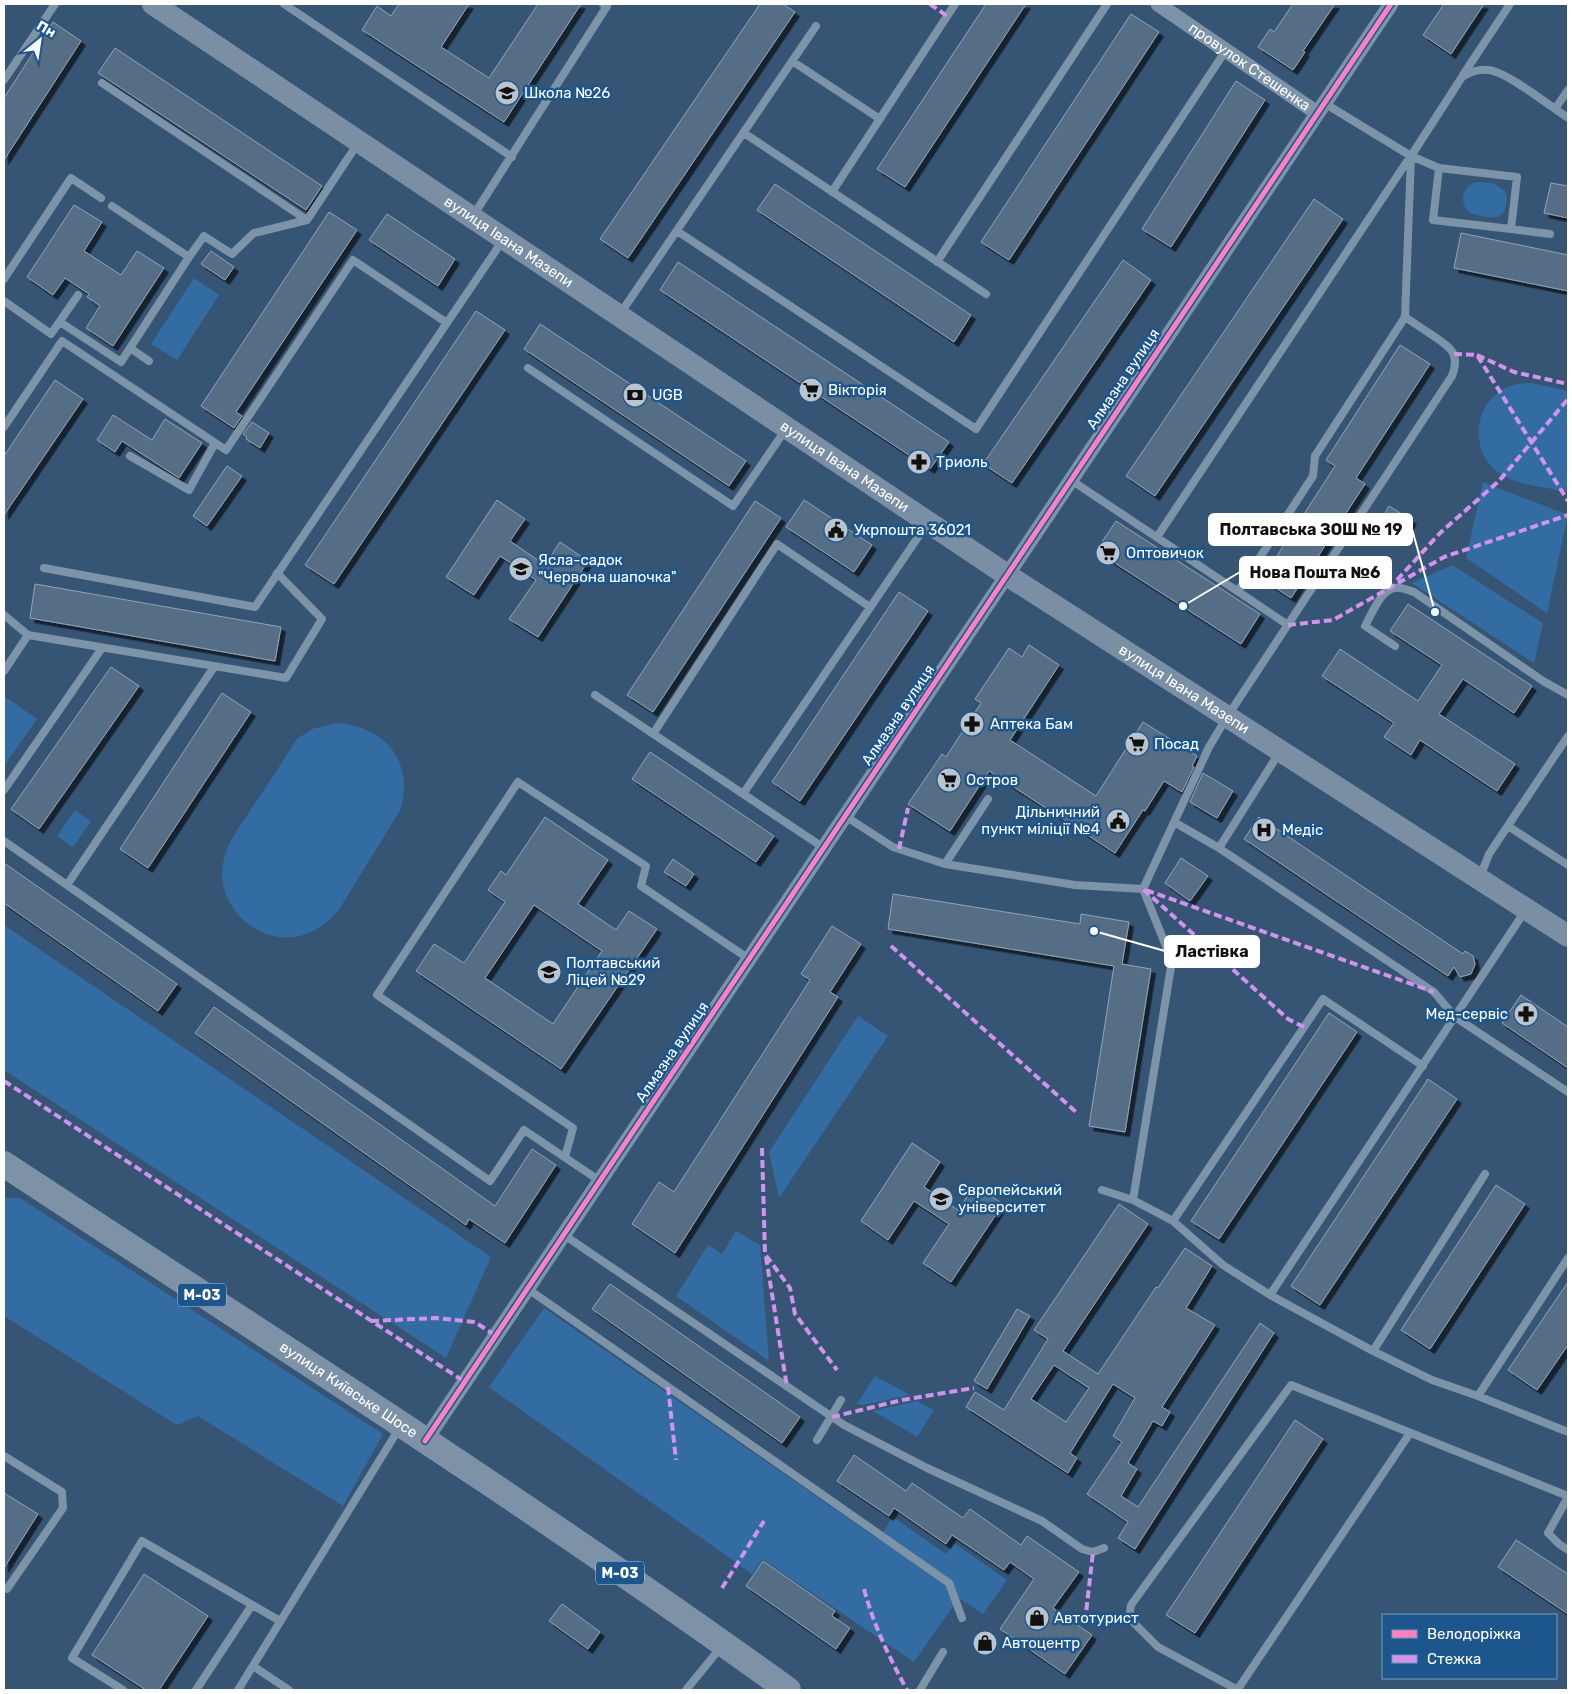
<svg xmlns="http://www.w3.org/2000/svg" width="1572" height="1694" viewBox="0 0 1572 1694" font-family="Rubik,sans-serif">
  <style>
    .green { fill: #326ca3 }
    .building { fill: #546d85; stroke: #92a4b6; fill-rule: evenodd; filter: url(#shadow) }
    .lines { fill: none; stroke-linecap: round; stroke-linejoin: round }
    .service { stroke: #7d93a8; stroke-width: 8 }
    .minor { stroke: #7d93a8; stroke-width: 15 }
    .secondary { stroke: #7a8fa4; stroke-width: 22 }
    .trunk { stroke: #7e92a7; stroke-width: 26 }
    .quiet { stroke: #d193ec; stroke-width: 4; stroke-dasharray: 8 4; stroke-linecap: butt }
    .cycleway-casing { stroke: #1d568d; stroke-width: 8 }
    .cycleway { stroke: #ff80c0; stroke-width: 5 }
    .labels { text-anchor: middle; stroke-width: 5; stroke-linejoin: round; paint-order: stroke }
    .shield { fill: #1d568d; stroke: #bcd; stroke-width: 1 }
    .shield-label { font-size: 14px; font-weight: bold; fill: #fff }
    .street-label { font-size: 15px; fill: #fff; stroke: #1d568d }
    .poi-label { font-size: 15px; fill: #fff; stroke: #1d568d; text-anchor: start }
    .leader { fill: none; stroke: #fff; stroke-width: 2 }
    .callout-dot { fill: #fff; stroke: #1d568d; stroke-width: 2 }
    .callout { fill: #fff; stroke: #fff; stroke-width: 2 }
    .callout-label { font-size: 16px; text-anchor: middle; font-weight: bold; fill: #111 }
  </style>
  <defs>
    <filter id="shadow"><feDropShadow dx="4.5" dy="4.5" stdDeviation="0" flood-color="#0009"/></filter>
  </defs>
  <rect width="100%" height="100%" fill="#365574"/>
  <path class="green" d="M1476,182L1493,183L1505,191C1508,199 1507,212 1499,216C1496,218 1491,217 1488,217C1475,215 1464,214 1463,199C1463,190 1469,185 1476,182Z
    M194,278L219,295L177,360L151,344Z
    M1532,383L1568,391V492C1546,487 1517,486 1498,472C1470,451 1473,407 1502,390C1511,384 1521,383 1532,383Z
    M1483,482L1568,515L1547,613L1466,558Z
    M1452,565L1543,623L1534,663L1412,583Z
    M4,696L37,719L4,766Z
    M337,723C387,728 413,760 401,809L338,911C326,924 312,935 293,937C251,942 213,900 224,859C228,841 241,825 251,809C267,786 282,762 297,739L312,729Z
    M75,810L91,821L73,847L57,836Z
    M4,925L491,1257L446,1358L4,1070Z
    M858,1016L888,1036L779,1198L769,1152Z
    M4,1198H20L383,1434L343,1506L198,1416L177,1425L4,1316Z
    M736,1231L760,1245L769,1361L676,1296L708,1245L722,1254Z
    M544,1308L878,1539L893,1517L946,1554L954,1543L1007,1580L983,1614L959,1598L914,1662L762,1559L752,1574L489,1387Z
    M875,1376L910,1395L863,1405L857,1404Z
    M917,1401L934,1410L917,1437L873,1411Z"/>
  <path class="building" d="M399,4H469L441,47L489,78L538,4H581L504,122L362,30L377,6L391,16Z
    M760,4H783L795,12L628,258L600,239Z
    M986,4H1026L905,187L877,169Z
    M1293,4H1335L1303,51L1305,52L1293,70L1258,47L1270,29L1274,32Z
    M1444,4H1484L1451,54L1423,35Z
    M1131,14L1159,32L1009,260L981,242Z
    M53,22L81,41L4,160V98Z
    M115,48L322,186L306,210L98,73Z
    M1236,81L1265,100L1171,247L1142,229Z
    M1551,183L1568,186V218L1544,213Z
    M775,184L971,315L954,342L757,210Z
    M1314,199L1343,219L1155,496L1126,476Z
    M74,205L102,222L84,251L121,275L137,251L164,268L113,346L86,328L100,306L87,297L89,294L65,278L53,295L27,277Z
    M329,212L357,230L236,412L242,416L234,428L201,406Z
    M387,214L455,259L438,286L369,240Z
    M1461,233L1568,255V291L1454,268Z
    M211,251L234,267L225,280L201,264Z
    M1123,260L1151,280L1012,483L983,464Z
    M678,262L949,442L930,469L660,290Z
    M476,311L505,330L334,584L305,565Z
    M540,324L746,461L729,486L524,349Z
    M1400,345L1430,364L1356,478L1365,484L1291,598L1262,579L1335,466L1326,460Z
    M55,380L83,399L4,515V456Z
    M113,415L152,440L165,419L202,443L179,478L122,441L115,452L97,440Z
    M252,422L269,433L260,448L246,439L247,437L243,434Z
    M227,466L242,476L207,526L193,516Z
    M497,500L525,519L510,541L545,565L560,542L588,561L538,637L509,619L536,580L500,556L474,595L446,577Z
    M804,500L872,545L854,572L786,527Z
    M755,501L781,518L653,712L627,695Z
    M1389,506L1412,520L1400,540L1377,527Z
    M1116,521L1260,614L1241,644L1096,551Z
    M35,584L281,627L275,661L30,618Z
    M899,592L928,611L800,801L772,782Z
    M1408,604L1532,686L1514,713L1463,679L1439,714L1515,764L1497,791L1420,740L1411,755L1384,737L1394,723L1322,676L1340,649L1418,701L1442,665L1390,631Z
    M1029,645L1059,665L1010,740L1096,796L1143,722L1197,756L1192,766L1194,767L1182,792L1164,781L1145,811L1143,810L1115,853L989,771L950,831L908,804L942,754L946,757L981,703L975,699L1009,648L1022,657Z
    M111,667L139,686L39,829L11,809Z
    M222,693L251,712L148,868L120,849Z
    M650,752L774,836L756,862L632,779Z
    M1203,773L1233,791L1217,818L1190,802Z
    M545,817L608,860L578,904L616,930L629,911L657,929L561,1069L416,971L434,944L464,963L505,902L488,890L501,871L506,875ZM534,905L602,951L553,1024L485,978Z
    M1259,817L1463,954L1465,951L1473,956L1475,964L1471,974L1460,977L1454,967L1448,976L1244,839Z
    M1181,858L1208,876L1190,901L1165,883Z
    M673,859L694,874L686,886L664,872Z
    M4,863L177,984L158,1011L4,903Z
    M893,894L1080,924L1081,914L1129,922L1122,964L1151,969L1125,1132L1089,1126L1114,966L888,929Z
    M832,926L861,944L830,992L838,997L675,1253L632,1224L659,1182L674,1192L810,980L801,974Z
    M1521,995L1568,1027V1068L1502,1023Z
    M214,1007L495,1206L532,1149L556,1165L505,1243L469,1219L466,1225L195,1033Z
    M1329,1013L1357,1032L1219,1239L1191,1221Z
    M1428,1079L1457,1099L1320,1305L1291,1286Z
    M912,1143L940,1162L924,1187L958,1210L975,1185L1003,1204L951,1282L923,1263L949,1224L914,1201L888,1240L861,1221Z
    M1496,1185L1525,1204L1430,1349L1401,1330Z
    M1119,1204L1148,1224L1063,1351L1098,1374L1156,1287L1158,1288L1185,1248L1212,1266L1186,1308L1215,1325L1162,1407L1170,1412L1162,1426L1153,1421L1128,1463L1137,1469L1121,1496L1138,1507L1260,1323L1274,1333L1135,1549L1118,1538L1128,1522L1087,1494L1122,1442L1113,1436L1135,1398L1113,1384L1070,1453L1077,1458L1068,1473L966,1407L975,1392L1004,1410L1048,1339L1034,1330ZM1054,1365L1089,1388L1066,1422L1031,1399Z
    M1568,1282V1345L1537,1390L1508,1370Z
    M610,1284L800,1417L782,1443L592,1309Z
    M1017,1309L1030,1316L987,1389L974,1381Z
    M1295,1420L1323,1439L1195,1633L1166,1615Z
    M854,1455L906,1491L912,1483L963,1518L970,1509L1021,1545L1027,1536L1079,1572L1053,1608L1092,1635L1065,1674L1000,1629L1034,1579L1010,1562L1004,1570L952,1535L946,1544L894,1508L889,1516L837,1481Z
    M4,1493L38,1514L4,1568Z
    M1516,1540L1568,1574V1614L1498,1567Z
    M763,1561L835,1611L832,1616L850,1628L836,1649L746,1586Z
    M144,1574L208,1616L159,1690H146L92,1655Z
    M562,1604L600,1632L588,1649L549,1621Z"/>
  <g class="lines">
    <path class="service" d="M284,4L512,157
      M792,61L880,119
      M1463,75L1510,4
      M4,80L55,4
      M102,83L307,220
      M1324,103L1411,156L1439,168
      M1555,109L1568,90
      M1568,118C1551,107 1506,71 1488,70C1478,69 1471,72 1462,77L1411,156L1405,317C1414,323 1423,329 1432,335C1449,346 1461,353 1452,376L1227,717L1209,747L1143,889L1172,961L1133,1200L1173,1221L1223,1265L1270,1295L1373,1351L1432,1380L1478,1396L1568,1432
      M744,133L986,294
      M832,192L955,4
      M473,216L607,6L603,4
      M1511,229L1433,220L1439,168L1517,177L1511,229L1550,234
      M677,231L976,429L1226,50
      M189,257L204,236L232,254L254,233L307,220L358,143
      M937,262L1107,4
      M4,279L71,178L101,198
      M4,301L51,334L78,295
      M620,314L816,26
      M60,322L121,362L189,257L112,206
      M130,348L149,361
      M528,368L733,506L786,429
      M4,427L62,341L226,450L353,260L447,323
      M130,456L189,490L215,443
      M1071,480L1288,625
      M1157,537L1410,157
      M44,568L255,607L503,240
      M1238,591L1313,476L1315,456L1405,317
      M4,615L28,635L286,678L322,619L277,573
      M1395,646L1365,626C1372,614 1380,591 1394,588C1401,587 1408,590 1414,592L1543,681L1568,695
      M4,671L28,635
      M595,695L824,848
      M653,734L777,544L870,607
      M1279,753L1219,848L1434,992L1455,1017L1568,1092
      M4,790L102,648
      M743,794L927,524
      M845,816L893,847L945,864L1075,885L1143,889
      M1174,822L1219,848
      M1508,826L1568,865
      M4,841L490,1181L524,1130L600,1181
      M945,864L988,799
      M1480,877L1489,854L1568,736
      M67,885L214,667
      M565,1157L573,1128L377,995L518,782L646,866L641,886L749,959
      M1102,1190L1133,1200
      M1173,1221L1323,999L1423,1066
      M564,1235L844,1425L927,1468L1042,1521L1082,1549L1093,1552L1104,1548
      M528,1289L949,1583L962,1618
      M1270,1295L1525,911
      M1373,1351L1485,1174
      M1478,1396L1568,1258
      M817,1440L841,1400
      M4,1456L62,1492L63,1508L7,1589L4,1588
      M1568,1497L1548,1533L1559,1544L1568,1550
      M253,1666L289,1690
      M1238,1689L1410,1433
      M123,1690L72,1658L142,1541L280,1621
      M196,1690L252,1605
      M238,1690L400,1427
      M686,1690L721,1647
      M920,1690L943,1652
      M1238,1690L1158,1647L1129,1618L1131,1605L1291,1385L1568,1496"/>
    <g class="minor">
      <path id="s1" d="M1158,4L1317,113"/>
      <path d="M425,1441L1391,4"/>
    </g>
    <path class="secondary" id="s2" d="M153,4L1007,575L1568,936"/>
    <path class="trunk" id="s3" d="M4,1164C267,1337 533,1506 788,1690"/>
    <path class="quiet" d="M930,4L947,16
      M1454,354L1477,355L1568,501
      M1477,355L1514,372L1568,384
      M1397,580L1440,533L1499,481L1568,399
      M1288,625L1333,620L1444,557L1568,515
      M899,849L908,808
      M891,946L1076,1112
      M1304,1027L1288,1019L1143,889L1434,992
      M4,1081L465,1382
      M762,1148L765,1254L790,1288L795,1314L837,1370
      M766,1257L787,1387
      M371,1321L436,1318L475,1322L496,1336
      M668,1387L676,1460
      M832,1417L902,1400L974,1388
      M722,1588L764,1521
      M864,1589C874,1626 889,1657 907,1690
      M1085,1622L1093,1552"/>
    <defs>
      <path id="cycleway" d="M425,1441L1391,4"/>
    </defs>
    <use href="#cycleway" class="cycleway-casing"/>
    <use href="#cycleway" class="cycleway"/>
  </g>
  <defs>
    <symbol id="school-disc" viewBox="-11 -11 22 22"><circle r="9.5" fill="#b9c4ce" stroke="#1d568d"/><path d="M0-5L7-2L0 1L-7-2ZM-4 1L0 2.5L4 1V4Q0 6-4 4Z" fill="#111"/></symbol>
    <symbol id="supermarket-disc" viewBox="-11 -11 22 22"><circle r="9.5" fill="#b9c4ce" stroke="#1d568d"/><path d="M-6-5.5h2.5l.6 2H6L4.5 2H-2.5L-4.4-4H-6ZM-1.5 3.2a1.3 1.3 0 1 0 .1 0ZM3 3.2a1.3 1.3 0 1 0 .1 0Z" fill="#111"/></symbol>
    <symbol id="bank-disc" viewBox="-11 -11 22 22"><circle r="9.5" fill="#b9c4ce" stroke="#1d568d"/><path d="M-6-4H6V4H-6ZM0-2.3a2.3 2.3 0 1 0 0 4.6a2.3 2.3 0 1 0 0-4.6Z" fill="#111"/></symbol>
    <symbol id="pharmacy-disc" viewBox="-11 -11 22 22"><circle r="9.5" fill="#b9c4ce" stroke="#1d568d"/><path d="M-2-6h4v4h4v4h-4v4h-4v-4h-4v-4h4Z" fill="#111"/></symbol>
    <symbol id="civic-disc" viewBox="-11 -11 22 22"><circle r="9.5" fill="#b9c4ce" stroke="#1d568d"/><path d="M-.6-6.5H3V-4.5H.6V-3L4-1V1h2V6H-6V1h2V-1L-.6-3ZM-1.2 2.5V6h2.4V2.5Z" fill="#111"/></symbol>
    <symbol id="hospital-disc" viewBox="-11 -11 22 22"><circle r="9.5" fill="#b9c4ce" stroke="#1d568d"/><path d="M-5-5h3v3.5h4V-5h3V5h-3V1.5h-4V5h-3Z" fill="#111"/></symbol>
    <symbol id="university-disc" viewBox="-11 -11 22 22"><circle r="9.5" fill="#b9c4ce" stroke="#1d568d"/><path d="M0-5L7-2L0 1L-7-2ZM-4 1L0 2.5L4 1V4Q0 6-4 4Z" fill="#111"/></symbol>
    <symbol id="shop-disc" viewBox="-11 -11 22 22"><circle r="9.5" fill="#b9c4ce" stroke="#1d568d"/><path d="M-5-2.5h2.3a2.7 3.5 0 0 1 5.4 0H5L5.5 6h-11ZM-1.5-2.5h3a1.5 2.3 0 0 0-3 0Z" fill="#111"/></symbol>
  </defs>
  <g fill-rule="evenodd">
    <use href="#school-disc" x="493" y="79" width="28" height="28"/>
    <use href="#supermarket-disc" x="797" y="376" width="28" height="28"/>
    <use href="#bank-disc" x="621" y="381" width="28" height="28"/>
    <use href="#pharmacy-disc" x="905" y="448" width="28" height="28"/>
    <use href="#civic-disc" x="822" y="516" width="28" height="28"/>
    <use href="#supermarket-disc" x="1094" y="539" width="28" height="28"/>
    <use href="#school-disc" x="507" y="555" width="28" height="28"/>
    <use href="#pharmacy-disc" x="958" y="710" width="28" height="28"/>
    <use href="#supermarket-disc" x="1123" y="730" width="28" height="28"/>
    <use href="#supermarket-disc" x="935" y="766" width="28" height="28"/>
    <use href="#civic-disc" x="1104" y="807" width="28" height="28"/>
    <use href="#hospital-disc" x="1250" y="816" width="28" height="28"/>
    <use href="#school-disc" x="535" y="958" width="28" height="28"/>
    <use href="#pharmacy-disc" x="1512" y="1000" width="28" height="28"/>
    <use href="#university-disc" x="927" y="1185" width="28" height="28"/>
    <use href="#shop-disc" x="1023" y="1604" width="28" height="28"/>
    <use href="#shop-disc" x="971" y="1629" width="28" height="28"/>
  </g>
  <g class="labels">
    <g class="shield">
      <rect x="178" y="1283.5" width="48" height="23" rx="4"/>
      <rect x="596" y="1561.5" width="48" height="23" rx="4"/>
    </g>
    <g class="shield-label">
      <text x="202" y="1300">М-03</text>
      <text x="620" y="1578">М-03</text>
    </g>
    <g class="street-label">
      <text dy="5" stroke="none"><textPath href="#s1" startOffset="111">провулок Стешенка</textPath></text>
      <text dy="5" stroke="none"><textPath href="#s2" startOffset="428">вулиця Івана Мазепи</textPath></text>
      <text transform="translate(1123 379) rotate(-56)" y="5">Алмазна вулиця</text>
      <text dy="5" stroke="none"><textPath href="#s2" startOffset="832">вулиця Івана Мазепи</textPath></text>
      <text dy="5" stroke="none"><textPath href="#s2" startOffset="1238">вулиця Івана Мазепи</textPath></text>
      <text transform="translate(898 715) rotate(-56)" y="5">Алмазна вулиця</text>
      <text transform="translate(672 1052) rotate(-56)" y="5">Алмазна вулиця</text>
      <text dy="5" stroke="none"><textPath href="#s3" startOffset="412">вулиця Київське Шосе</textPath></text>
    </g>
    <g class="poi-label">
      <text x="524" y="98">Школа №26</text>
      <text x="828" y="395">Вікторія</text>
      <text x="652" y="400">UGB</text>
      <text x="936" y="467">Триоль</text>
      <text x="854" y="535">Укрпошта 36021</text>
      <text x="1126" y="558">Оптовичок</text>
      <text x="538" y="565">Ясла-садок<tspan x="538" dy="17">"Червона шапочка"</tspan></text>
      <text x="990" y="729">Аптека Бам</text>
      <text x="1154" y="749">Посад</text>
      <text x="966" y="785">Остров</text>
      <text x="1100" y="817" text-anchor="end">Дільничний<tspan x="1100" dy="17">пункт міліції №4</tspan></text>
      <text x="1282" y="835">Медіс</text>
      <text x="566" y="968">Полтавський<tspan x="566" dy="17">Ліцей №29</tspan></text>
      <text x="1508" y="1019" text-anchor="end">Мед-сервіс</text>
      <text x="958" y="1195">Європейський<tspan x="958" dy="17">університет</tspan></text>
      <text x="1054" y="1623">Автотурист</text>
      <text x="1002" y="1648">Автоцентр</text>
    </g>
  </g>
  <path class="leader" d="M1435 612L1412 529M1183 606L1240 572M1094 931L1165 951"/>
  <g class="callout-dot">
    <circle cx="1435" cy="612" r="5"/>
    <circle cx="1183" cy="606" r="5"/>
    <circle cx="1094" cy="931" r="5"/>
  </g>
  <g class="callout">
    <rect x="1209" y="514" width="203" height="31" rx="5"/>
    <rect x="1240" y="557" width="151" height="31" rx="5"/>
    <rect x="1165" y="936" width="94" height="31" rx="5"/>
  </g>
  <g class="callout-label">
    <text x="1311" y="535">Полтавська ЗОШ № 19</text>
    <text x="1315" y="578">Нова Пошта №6</text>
    <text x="1212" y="957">Ластівка</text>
  </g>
  <rect width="1572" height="1694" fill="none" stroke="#ffffff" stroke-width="10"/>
  <rect x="1382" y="1614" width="175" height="65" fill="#1d568d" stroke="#779abb"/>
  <rect x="1392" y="1630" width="25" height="8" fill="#ff80c0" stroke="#779abb"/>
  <text x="1427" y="1639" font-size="15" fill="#ffffff">Велодоріжка</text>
  <rect x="1392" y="1655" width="25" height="8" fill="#d193ec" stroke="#779abb"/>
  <text x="1427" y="1664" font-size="15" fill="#ffffff">Стежка</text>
  <g transform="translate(40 40) rotate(30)" stroke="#1d568d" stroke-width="4" paint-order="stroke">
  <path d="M0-4L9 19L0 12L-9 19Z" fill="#ffffff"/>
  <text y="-8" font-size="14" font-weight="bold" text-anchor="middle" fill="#ffffff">Пн</text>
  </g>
</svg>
